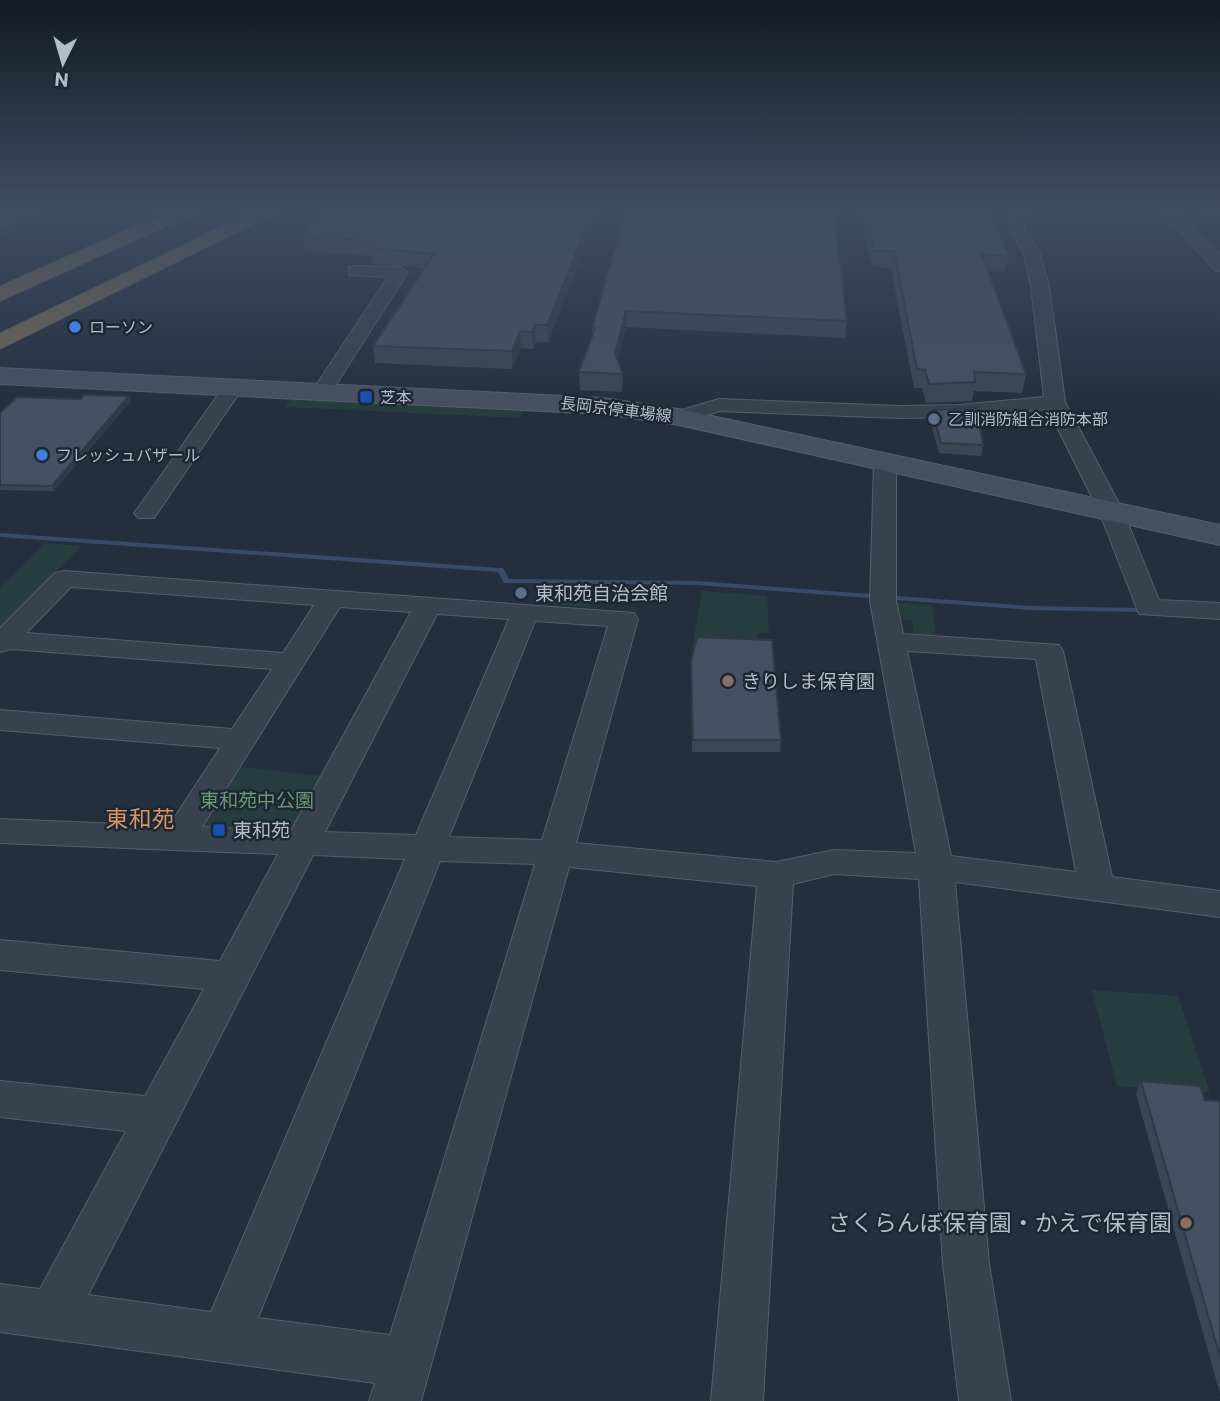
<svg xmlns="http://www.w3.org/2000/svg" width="1220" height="1401" viewBox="0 0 1220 1401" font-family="Commissioner,'Noto Sans JP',sans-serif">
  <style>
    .green { fill: #263c3f }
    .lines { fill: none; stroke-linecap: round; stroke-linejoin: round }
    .stream { fill: #394c67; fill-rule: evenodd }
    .street-casing { stroke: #565f6c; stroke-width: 2 }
    .secondary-casing { stroke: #565f6c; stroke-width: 2 }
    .highway-casing { stroke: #434c59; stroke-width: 2 }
    .street { fill: #38414e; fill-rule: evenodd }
    .secondary { fill: #465061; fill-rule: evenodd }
    .highway { fill: #746855; fill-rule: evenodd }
    .wall { fill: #3b4654 }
    .shaded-wall { fill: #303945 }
    .building { fill: #455162; stroke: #303945; stroke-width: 2 }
    .shop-dot { fill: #3f7fe0; stroke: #1d2633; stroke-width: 2.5 }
    .transit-dot { fill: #1a4fb4; stroke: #1d2633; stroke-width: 2.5 }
    .service-dot { fill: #5c6f8a; stroke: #1d2633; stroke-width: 2.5 }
    .education-dot { fill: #8d6e63; stroke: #1d2633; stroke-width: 2.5 }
    .labels { text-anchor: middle; stroke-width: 5; stroke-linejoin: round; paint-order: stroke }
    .far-poi-label { font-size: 16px; fill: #b4bcc9; stroke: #1d2633; text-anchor: start }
    .far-street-label { font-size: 16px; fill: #b4bcc9; stroke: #1d2633 }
    .poi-label { font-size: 19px; fill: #b4bcc9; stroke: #1d2633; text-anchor: start }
    .park-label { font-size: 19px; fill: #6b9a76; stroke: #1d2633 }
    .quarter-label { font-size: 23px; fill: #d59563; stroke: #1d2633 }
    .near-poi-label { font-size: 23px; fill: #b4bcc9; stroke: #1d2633; text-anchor: end }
  </style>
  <rect width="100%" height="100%" fill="#242f3e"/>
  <path class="green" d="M293,396L524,407L520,418L285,407Z
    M45,543L82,546L0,626V587Z
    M548,586L595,587L590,607L543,604Z
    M702,591L767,596L769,633H758L759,650L692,648Z
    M896,603L932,605L936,638L914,636L912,620L898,619Z
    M231,766L322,776L297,824L282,832L205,827L199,818Z
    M1092,990L1178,996L1210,1093L1117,1086Z"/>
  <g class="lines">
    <path class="stream" d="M0,533L500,568H503L509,579L697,581L1030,606L1140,608L1144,610L1140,612L1030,610L697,585L507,583H504L498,572L0,537Z"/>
    <defs>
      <path id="street" d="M1013,209H1028L1024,214V228L1039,251L1049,286L1065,402L1123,511L1159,600L1220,603V619L1139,614L1099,511L1048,409L959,417L900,418L720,411L679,423L668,417L672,413L719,399L900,406L959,405L1044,397L1031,286L1023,251L1008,228Z
        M1160,209H1175L1220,256V271L1214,269Z
        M1202,209H1220V213L1204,212Z
        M355,266L400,267L408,272L330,394H316L313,390L388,277L349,275V267Z
        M234,380L244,386L154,518H138L134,513L138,508L227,382Z
        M885,456L896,463V601L903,634L1059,645L1063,651L1112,877L1220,891V917L955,882L989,1264L1011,1401H959L943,1264L919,879L834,874L793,884L763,1401H711L757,886L569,867L421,1401H369L375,1383L0,1332V1284L40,1289L126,1131L0,1117V1081L145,1096L204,989L0,970V940L220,961L278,854L0,843V819L169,826L220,748L0,730V710L232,729L272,669L11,649L0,652V628L55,573L64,571L634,613L638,619L576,843L776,862L834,850L916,853L870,601L874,463ZM71,587L314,605L283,653L26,633ZM340,607L411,612L291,831L202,827ZM437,614L509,619L416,835L325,832ZM535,621L608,626L542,840L449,837ZM907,651L1036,659L1076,872L951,856ZM313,855L405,859L211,1312L88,1295ZM440,861L535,864L390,1335L258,1318Z"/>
      <path id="secondary" d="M0,368L603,398L679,409L1220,525V545L679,425L603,414L0,384Z"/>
      <path id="highway" d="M174,209H199L196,213L0,301V286Z
        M259,209H284L0,349V333Z"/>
    </defs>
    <use href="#street" class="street-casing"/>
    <use href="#secondary" class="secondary-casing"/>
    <use href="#highway" class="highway-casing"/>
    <use href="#street" class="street"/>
    <use href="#secondary" class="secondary"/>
    <use href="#highway" class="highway"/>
  </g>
  <path class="wall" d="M626,209L847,321L845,338L626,327L617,361L623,374L622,392L580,390L579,372L592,335V328Z
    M859,209H971L1009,256L1005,272L988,271L1026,374L1022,393L974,391L972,401L926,403L922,388H914L891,268L872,267Z
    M396,213L597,216L548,342H536L533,349L521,348L512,369L375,363L373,346L424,268L373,264L372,256L305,251L302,236Z
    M129,396L131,401L54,491L0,490V413L81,399Z
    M932,410L983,445L981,456L939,453L930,420Z
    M691,661L781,740L780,752H692Z
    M1141,1081L1205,1100L1220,1101V1394L1136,1094Z"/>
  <path class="shaded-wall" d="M33,209H45L0,241V232Z
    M594,209H597V216L548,342L547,325Z
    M626,311V327L615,372V354Z
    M535,325L536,342L533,349L532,332Z
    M520,331L521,348L512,369V351Z
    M129,396L131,401L54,491L52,486Z"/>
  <path class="building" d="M0,209H33L0,232Z
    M399,209H594L547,325H535L532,332L520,331L512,351L373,346L434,254L372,248L377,241L302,236L327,210L396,213Z
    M626,209H834L847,321L626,311L615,354L623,374L579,372L595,328H592Z
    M864,209H971L972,211H990L1009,256L982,255L1026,374L974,372L975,382L929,384L925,370L917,369L894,251H874Z
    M84,395L129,396L52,486L0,485V413L17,397L81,399Z
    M977,408L983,445L941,443L932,410Z
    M697,637L772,640L781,740H693L691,661Z
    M1141,1081L1200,1086L1205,1100L1220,1101V1357Z"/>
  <linearGradient id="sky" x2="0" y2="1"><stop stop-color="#141a22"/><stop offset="0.52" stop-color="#3f4d63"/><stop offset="1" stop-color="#3f4d63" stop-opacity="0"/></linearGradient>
  <rect width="1220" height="405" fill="url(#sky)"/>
  <g class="shop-dot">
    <circle cx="75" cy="327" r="7"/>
    <circle cx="42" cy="455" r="7"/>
  </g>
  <g class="transit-dot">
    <rect x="359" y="390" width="14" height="14" rx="3.5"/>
    <rect x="212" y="823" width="14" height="14" rx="3.5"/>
  </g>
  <g class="service-dot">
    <circle cx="934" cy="419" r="7"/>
    <circle cx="521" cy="593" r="7"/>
  </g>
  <g class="education-dot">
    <circle cx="728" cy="681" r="7"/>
    <circle cx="1186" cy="1223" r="7"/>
  </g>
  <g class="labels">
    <g class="far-poi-label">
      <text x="89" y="333">ローソン</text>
      <text x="380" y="403">芝本</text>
      <text x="948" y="425">乙訓消防組合消防本部</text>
      <text x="56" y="461">フレッシュバザール</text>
    </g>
    <g class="far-street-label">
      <text transform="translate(616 409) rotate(7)" y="6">長岡京停車場線</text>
    </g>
    <g class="poi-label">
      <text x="535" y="600">東和苑自治会館</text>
      <text x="742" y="688">きりしま保育園</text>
      <text x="233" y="837">東和苑</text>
    </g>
    <g class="park-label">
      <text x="257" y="807">東和苑中公園</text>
    </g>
    <g class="quarter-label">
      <text x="140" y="827">東和苑</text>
    </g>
    <g class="near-poi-label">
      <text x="1172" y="1231">さくらんぼ保育園・かえで保育園</text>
    </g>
  </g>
  <g transform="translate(63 63) rotate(185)" stroke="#1d2633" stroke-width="5" paint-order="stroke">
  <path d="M0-5L12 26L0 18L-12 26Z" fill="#b4bcc9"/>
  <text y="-10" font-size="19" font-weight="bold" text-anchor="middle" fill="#b4bcc9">N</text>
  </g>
</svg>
